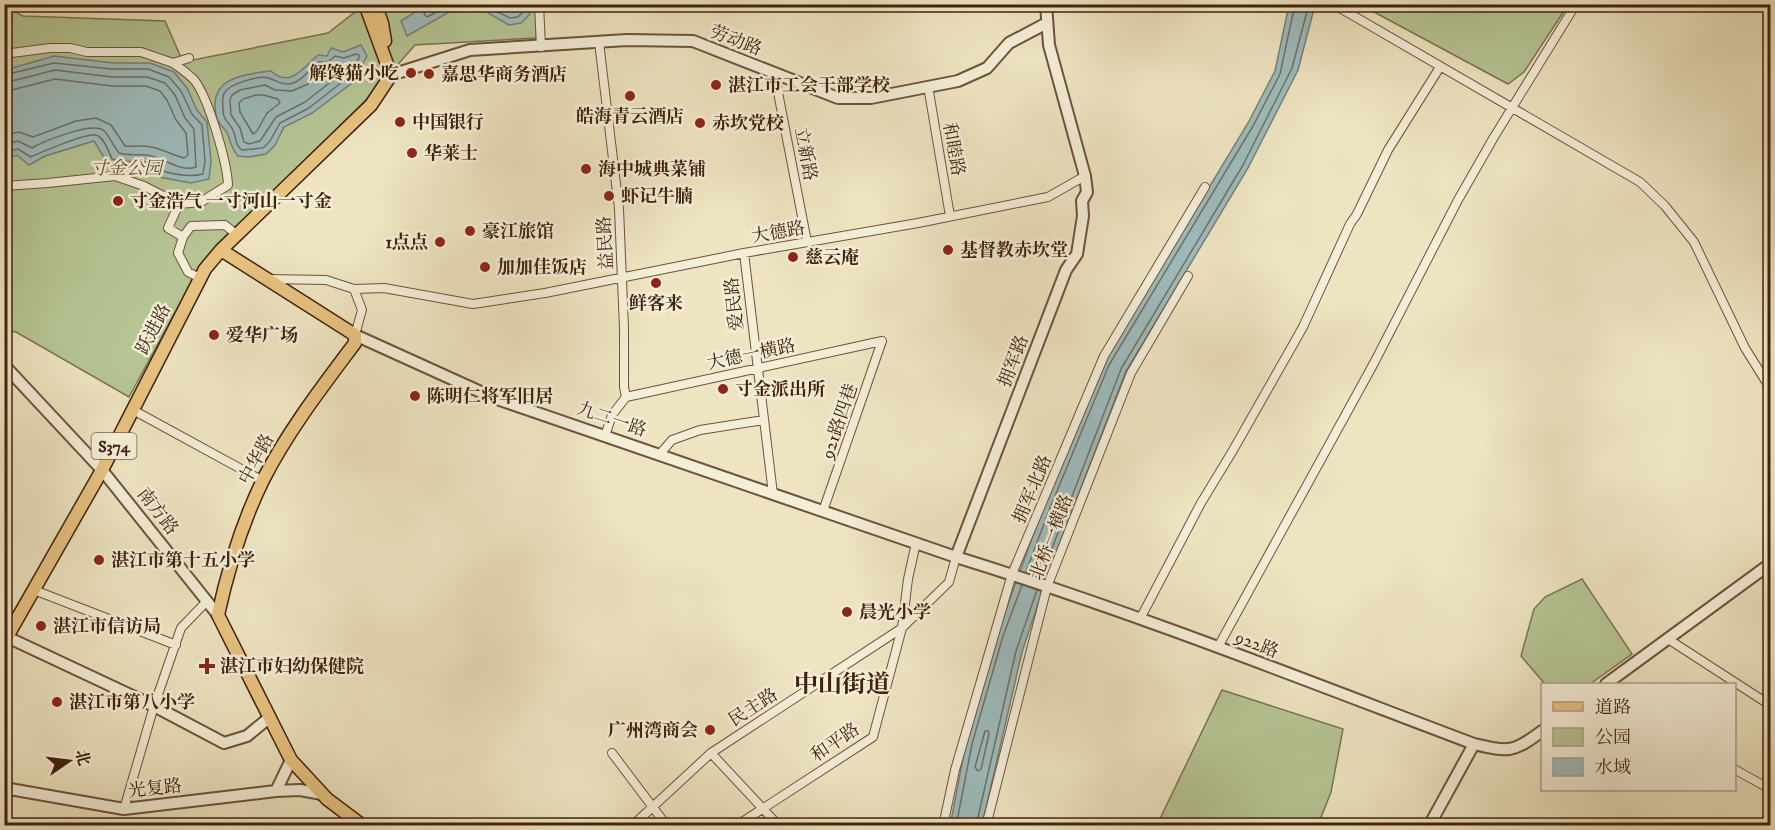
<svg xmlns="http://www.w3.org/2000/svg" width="1775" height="830" viewBox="0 0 1775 830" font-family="'IM FELL DW Pica','Noto Serif SC',serif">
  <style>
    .green { fill: #b6c594; stroke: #7b7451; stroke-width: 1.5 }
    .water { fill: #9ebcbd; stroke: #787f77; stroke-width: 1.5 }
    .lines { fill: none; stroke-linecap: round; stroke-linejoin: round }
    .shore { stroke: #6f7066; stroke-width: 1.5 }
    .minor-casing { stroke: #6c533b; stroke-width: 10 }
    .tertiary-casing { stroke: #6c533b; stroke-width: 14 }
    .primary-casing { stroke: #40230e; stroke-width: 15 }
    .minor { stroke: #f4edd7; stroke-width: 8 }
    .tertiary { stroke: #f4edd7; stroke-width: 10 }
    .primary { stroke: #e7c280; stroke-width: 12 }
    .poi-dot { fill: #8f2418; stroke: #f4edd7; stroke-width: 2 }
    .labels { text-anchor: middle; stroke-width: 5; stroke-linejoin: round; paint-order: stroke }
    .shield { fill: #f4edd7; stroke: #76604a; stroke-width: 1.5 }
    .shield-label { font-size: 16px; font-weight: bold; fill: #40230e }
    .street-label { font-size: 18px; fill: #40230e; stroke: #f4edd7 }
    .poi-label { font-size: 18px; font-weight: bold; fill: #40230e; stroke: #f4edd7; text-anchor: start }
    .park-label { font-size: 18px; font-style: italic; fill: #5e4c30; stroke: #f4edd7 }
    .district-label { font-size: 24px; font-weight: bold; fill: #40230e; stroke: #f4edd7 }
  </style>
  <rect width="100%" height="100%" fill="#eee4c1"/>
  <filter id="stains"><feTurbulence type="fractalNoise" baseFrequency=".00333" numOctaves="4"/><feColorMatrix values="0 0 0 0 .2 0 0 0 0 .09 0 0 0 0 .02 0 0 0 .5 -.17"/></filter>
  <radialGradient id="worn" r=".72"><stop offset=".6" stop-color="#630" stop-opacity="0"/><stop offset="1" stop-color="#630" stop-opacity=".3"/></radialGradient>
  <path class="green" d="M364,5H544L539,13L536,38L415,45L371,95L200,267L129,397L16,332L5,330L4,6L23,16L165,21L183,62L328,33Z
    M1361,5L1568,4V5L1524,72L1508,84Z
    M1582,579L1632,654L1590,684H1545L1521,656L1534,609L1545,597Z
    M1222,690L1343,729L1331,792L1318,825H1157Z"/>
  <path class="water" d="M423,5H528L530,14L521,23L509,25L485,11L449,12L407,36L401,21L420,9Z
    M1289,5H1315L1298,70L1248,168L1126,371L1050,568L1022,652L982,825L950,826L966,743L997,634L1042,511L1103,363L1248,123L1275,71Z
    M361,45L367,56L352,83L312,113L284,127L275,145L266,154L249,157L238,156C231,148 231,143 228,135C226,129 219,125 217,119C206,79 241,74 271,71C290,89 304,67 318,55L327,56L331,48L343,52Z
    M54,56L113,63H150L174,72L187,88L197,110L207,122L211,161L209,179L191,183L159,177L156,171C140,167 125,169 108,164L94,141L45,156L29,165L17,155L5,159V70Z"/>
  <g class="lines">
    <path class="shore" d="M427,4L424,14L427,17L448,6L484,5L510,18L518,17L522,13V4
      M356,54L359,55V58L346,79L309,108L280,123L270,141L263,148L242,150C234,144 237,138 233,130C229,122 223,120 223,110C223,104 221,97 225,92C230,84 259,75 268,78C276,80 281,85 290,84C303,81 309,69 319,62H328L335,56L344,58Z
      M338,65L344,67L341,74L305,102L276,117L260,141L249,144L244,142L240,128L231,115L230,100L232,95L240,90L265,85L275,90L292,91L308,84L321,70L330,69Z
      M4,75L54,63L112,69H148L169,77L181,91L192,114L202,125L205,161L203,174C192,177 178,175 166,172C159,170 157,163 145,162C133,161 124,163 112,159C109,152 104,137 96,135C87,133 41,152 31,157L18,149L4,153
      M4,83L55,70L112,77H147L165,83L175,95L185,118L194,129L196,167C180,173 163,157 147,155C137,154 129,156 119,153C113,146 110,136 103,130C91,122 44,141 32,148L18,141L4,145
      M4,92L55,79L112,86H146L160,91L167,100L176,120L186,133L188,155L184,158C172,155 163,149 151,147C142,145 133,147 125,146L111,125L96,118L76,121L33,137L19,132L4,135
      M256,95H263L278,99L280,103L267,113L257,131L253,134L240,112L239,103L243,99Z
      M1026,572L1048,513L1109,365L1253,126L1280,74L1295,4
      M1041,577L1121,369L1243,165L1292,68L1309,4
      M985,731H988L989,734L981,769L978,771L975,767Z
      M956,826L972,744L1003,636L1022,585
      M976,826L1016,651L1037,590"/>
    <defs>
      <path id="minor" d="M539,4L541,47
        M1333,4L1640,182L1665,206L1694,242L1745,348L1770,388
        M599,42L619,209L624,328V387L626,397L612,415L605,436
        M4,54L50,48H70L87,52H141L173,63L189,58
        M173,63C180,68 189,74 195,81C209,100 227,162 228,185L201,202L179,204
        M774,72L807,242
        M928,86L950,216
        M4,186L48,183L115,176L144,186L179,204L168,228L183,237L191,226L225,225L237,235
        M183,237L178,253L188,272L200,278
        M744,253L773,494
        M268,279L326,280L354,289L362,310L355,335
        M354,289L384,288L473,304L545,293L744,253L918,223L1048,197L1085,176
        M626,397L882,341
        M133,410L263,481
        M659,455L672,440L700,430L764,420
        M823,511L882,341
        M34,590L176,645
        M1140,619L1201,503L1232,452L1303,327L1350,224L1357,214L1388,150L1440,67
        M1668,639L1770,705
        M1218,647L1374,363L1458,200L1494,137L1576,4
        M612,753L667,826
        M711,753L779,826
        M1734,769L1770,789
        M124,809L154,706L181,628L207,601
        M632,826L711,753L902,628L908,579L916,543
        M736,826L873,737L902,628L949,582L956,557
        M943,826L955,770L1012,574L1104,356L1205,187
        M986,826L1047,587L1131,373L1188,276
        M1764,826L1770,809"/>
      <path id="tertiary" d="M391,75L470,50L627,40L693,41L838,98H871L958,81L987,68L1009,43L1047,23
        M355,335L494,398L956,557C1131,611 1302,679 1474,744C1509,752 1513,753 1542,731
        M4,365L102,470L218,615
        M956,557L1066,270L1077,254L1083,216L1082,201L1087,192L1085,176L1049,45L1046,4
        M7,637L154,706L224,743L247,736L270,717
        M1606,684L1770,564
        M4,788L124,809L276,791L291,760
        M276,791L300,790L322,794
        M1429,826L1474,744"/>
      <path id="primary" d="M365,4L391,75
        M375,4L382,23L385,41
        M221,250L355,335V343C322,387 288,431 263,480C242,523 228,569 218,615L291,760L327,799L363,826
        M4,642L102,470L205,269L221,250L371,105L391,75"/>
    </defs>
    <use href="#minor" class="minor-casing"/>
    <use href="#tertiary" class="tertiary-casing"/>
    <use href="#primary" class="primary-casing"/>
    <use href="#minor" class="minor"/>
    <use href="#tertiary" class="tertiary"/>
    <use href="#primary" class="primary"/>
  </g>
  <g class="poi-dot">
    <circle cx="411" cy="73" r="6"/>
    <circle cx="429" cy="74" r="6"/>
    <circle cx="716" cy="85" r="6"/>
    <circle cx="630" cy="96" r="6"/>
    <circle cx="400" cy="122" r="6"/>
    <circle cx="700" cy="123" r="6"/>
    <circle cx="412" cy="153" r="6"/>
    <circle cx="586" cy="169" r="6"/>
    <circle cx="609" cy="196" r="6"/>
    <circle cx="118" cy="201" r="6"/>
    <circle cx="470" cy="231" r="6"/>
    <circle cx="440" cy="242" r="6"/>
    <circle cx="948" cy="250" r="6"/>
    <circle cx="793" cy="257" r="6"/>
    <circle cx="485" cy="267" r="6"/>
    <circle cx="656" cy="283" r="6"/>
    <circle cx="214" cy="335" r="6"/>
    <circle cx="723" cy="389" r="6"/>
    <circle cx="415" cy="396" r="6"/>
    <circle cx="99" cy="560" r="6"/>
    <circle cx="847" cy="612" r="6"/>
    <circle cx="41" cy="626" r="6"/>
    <path d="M204 657h6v6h6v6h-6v6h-6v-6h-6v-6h6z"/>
    <circle cx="57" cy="702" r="6"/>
    <circle cx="710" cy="730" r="6"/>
  </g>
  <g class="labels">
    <rect class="shield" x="91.5" y="433" width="45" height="26" rx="4.5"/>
    <g class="shield-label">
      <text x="114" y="452">S374</text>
    </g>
    <g class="street-label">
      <text transform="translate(736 40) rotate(21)" y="6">劳动路</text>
      <text transform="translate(954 149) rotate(80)" y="6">和睦路</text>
      <text transform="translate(806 154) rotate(79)" y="6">立新路</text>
      <text transform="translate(778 232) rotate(-10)" y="6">大德路</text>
      <text transform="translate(605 243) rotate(-93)" y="6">益民路</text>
      <text transform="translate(734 304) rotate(-96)" y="6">爱民路</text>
      <text transform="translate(153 329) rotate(-63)" y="6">跃进路</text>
      <text transform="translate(751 354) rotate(-12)" y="6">大德一横路</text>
      <text transform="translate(1013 361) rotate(-69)" y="6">拥军路</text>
      <text transform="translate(612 419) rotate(19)" y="6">九二一路</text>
      <text transform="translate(839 421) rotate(-71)" y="6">921路四巷</text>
      <text transform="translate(256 459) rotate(-62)" y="6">中华路</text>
      <text transform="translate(1032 489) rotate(-67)" y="6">拥军北路</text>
      <text transform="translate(158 511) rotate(52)" y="6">南方路</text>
      <text transform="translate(1051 537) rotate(-69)" y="6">北桥一横路</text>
      <text transform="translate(1257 644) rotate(21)" y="6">922路</text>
      <text transform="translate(753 707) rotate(-33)" y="6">民主路</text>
      <text transform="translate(835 742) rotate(-34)" y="6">和平路</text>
      <text transform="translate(155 788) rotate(-6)" y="6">光复路</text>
    </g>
    <g class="poi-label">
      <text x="399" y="79" text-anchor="end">解馋猫小吃</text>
      <text x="441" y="80">嘉思华商务酒店</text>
      <text x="728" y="91">湛江市工会干部学校</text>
      <text x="630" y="122" text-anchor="middle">皓海青云酒店</text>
      <text x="412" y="128">中国银行</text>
      <text x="712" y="129">赤坎党校</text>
      <text x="424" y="159">华莱士</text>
      <text x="598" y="175">海中城典菜铺</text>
      <text x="621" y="202">虾记牛腩</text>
      <text x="130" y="207">寸金浩气 一寸河山一寸金</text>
      <text x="482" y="237">豪江旅馆</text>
      <text x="428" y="248" text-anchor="end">1点点</text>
      <text x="960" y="256">基督教赤坎堂</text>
      <text x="805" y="263">慈云庵</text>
      <text x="497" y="273">加加佳饭店</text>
      <text x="656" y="309" text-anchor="middle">鲜客来</text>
      <text x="226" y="341">爱华广场</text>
      <text x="735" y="395">寸金派出所</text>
      <text x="427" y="402">陈明仁将军旧居</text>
      <text x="111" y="566">湛江市第十五小学</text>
      <text x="859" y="618">晨光小学</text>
      <text x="53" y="632">湛江市信访局</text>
      <text x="220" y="672">湛江市妇幼保健院</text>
      <text x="69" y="708">湛江市第八小学</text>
      <text x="698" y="736" text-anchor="end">广州湾商会</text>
    </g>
    <g class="park-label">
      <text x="126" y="174">寸金公园</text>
    </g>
    <g class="district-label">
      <text x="842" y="692">中山街道</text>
    </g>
  </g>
  <rect width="1775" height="830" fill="none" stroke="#eee4c1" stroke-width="24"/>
  <rect x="6" y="6" width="1763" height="818" fill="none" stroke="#40230e" stroke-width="3"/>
  <rect x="12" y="12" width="1751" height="806" fill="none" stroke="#40230e" stroke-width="1.5"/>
  <rect x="1541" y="683" width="195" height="108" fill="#f4edd7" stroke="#ac9c87" stroke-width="1.5"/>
  <rect x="1553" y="702" width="30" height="9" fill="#e7c280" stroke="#ac9c87" stroke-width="1.5"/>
  <text x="1595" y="713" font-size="18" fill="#40230e">道路</text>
  <rect x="1553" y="728" width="30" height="18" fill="#b6c594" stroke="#ac9c87" stroke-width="1.5"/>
  <text x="1595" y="743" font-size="18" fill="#40230e">公园</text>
  <rect x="1553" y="758" width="30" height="18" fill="#9ebcbd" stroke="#ac9c87" stroke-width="1.5"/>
  <text x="1595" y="773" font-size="18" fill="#40230e">水域</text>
  <g transform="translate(69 761) rotate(76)" stroke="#f4edd7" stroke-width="4.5" paint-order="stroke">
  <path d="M0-4.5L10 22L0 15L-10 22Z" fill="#40230e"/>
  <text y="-9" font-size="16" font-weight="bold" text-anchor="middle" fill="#40230e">北</text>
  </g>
  <rect width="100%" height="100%" filter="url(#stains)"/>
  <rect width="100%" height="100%" fill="url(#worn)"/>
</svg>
